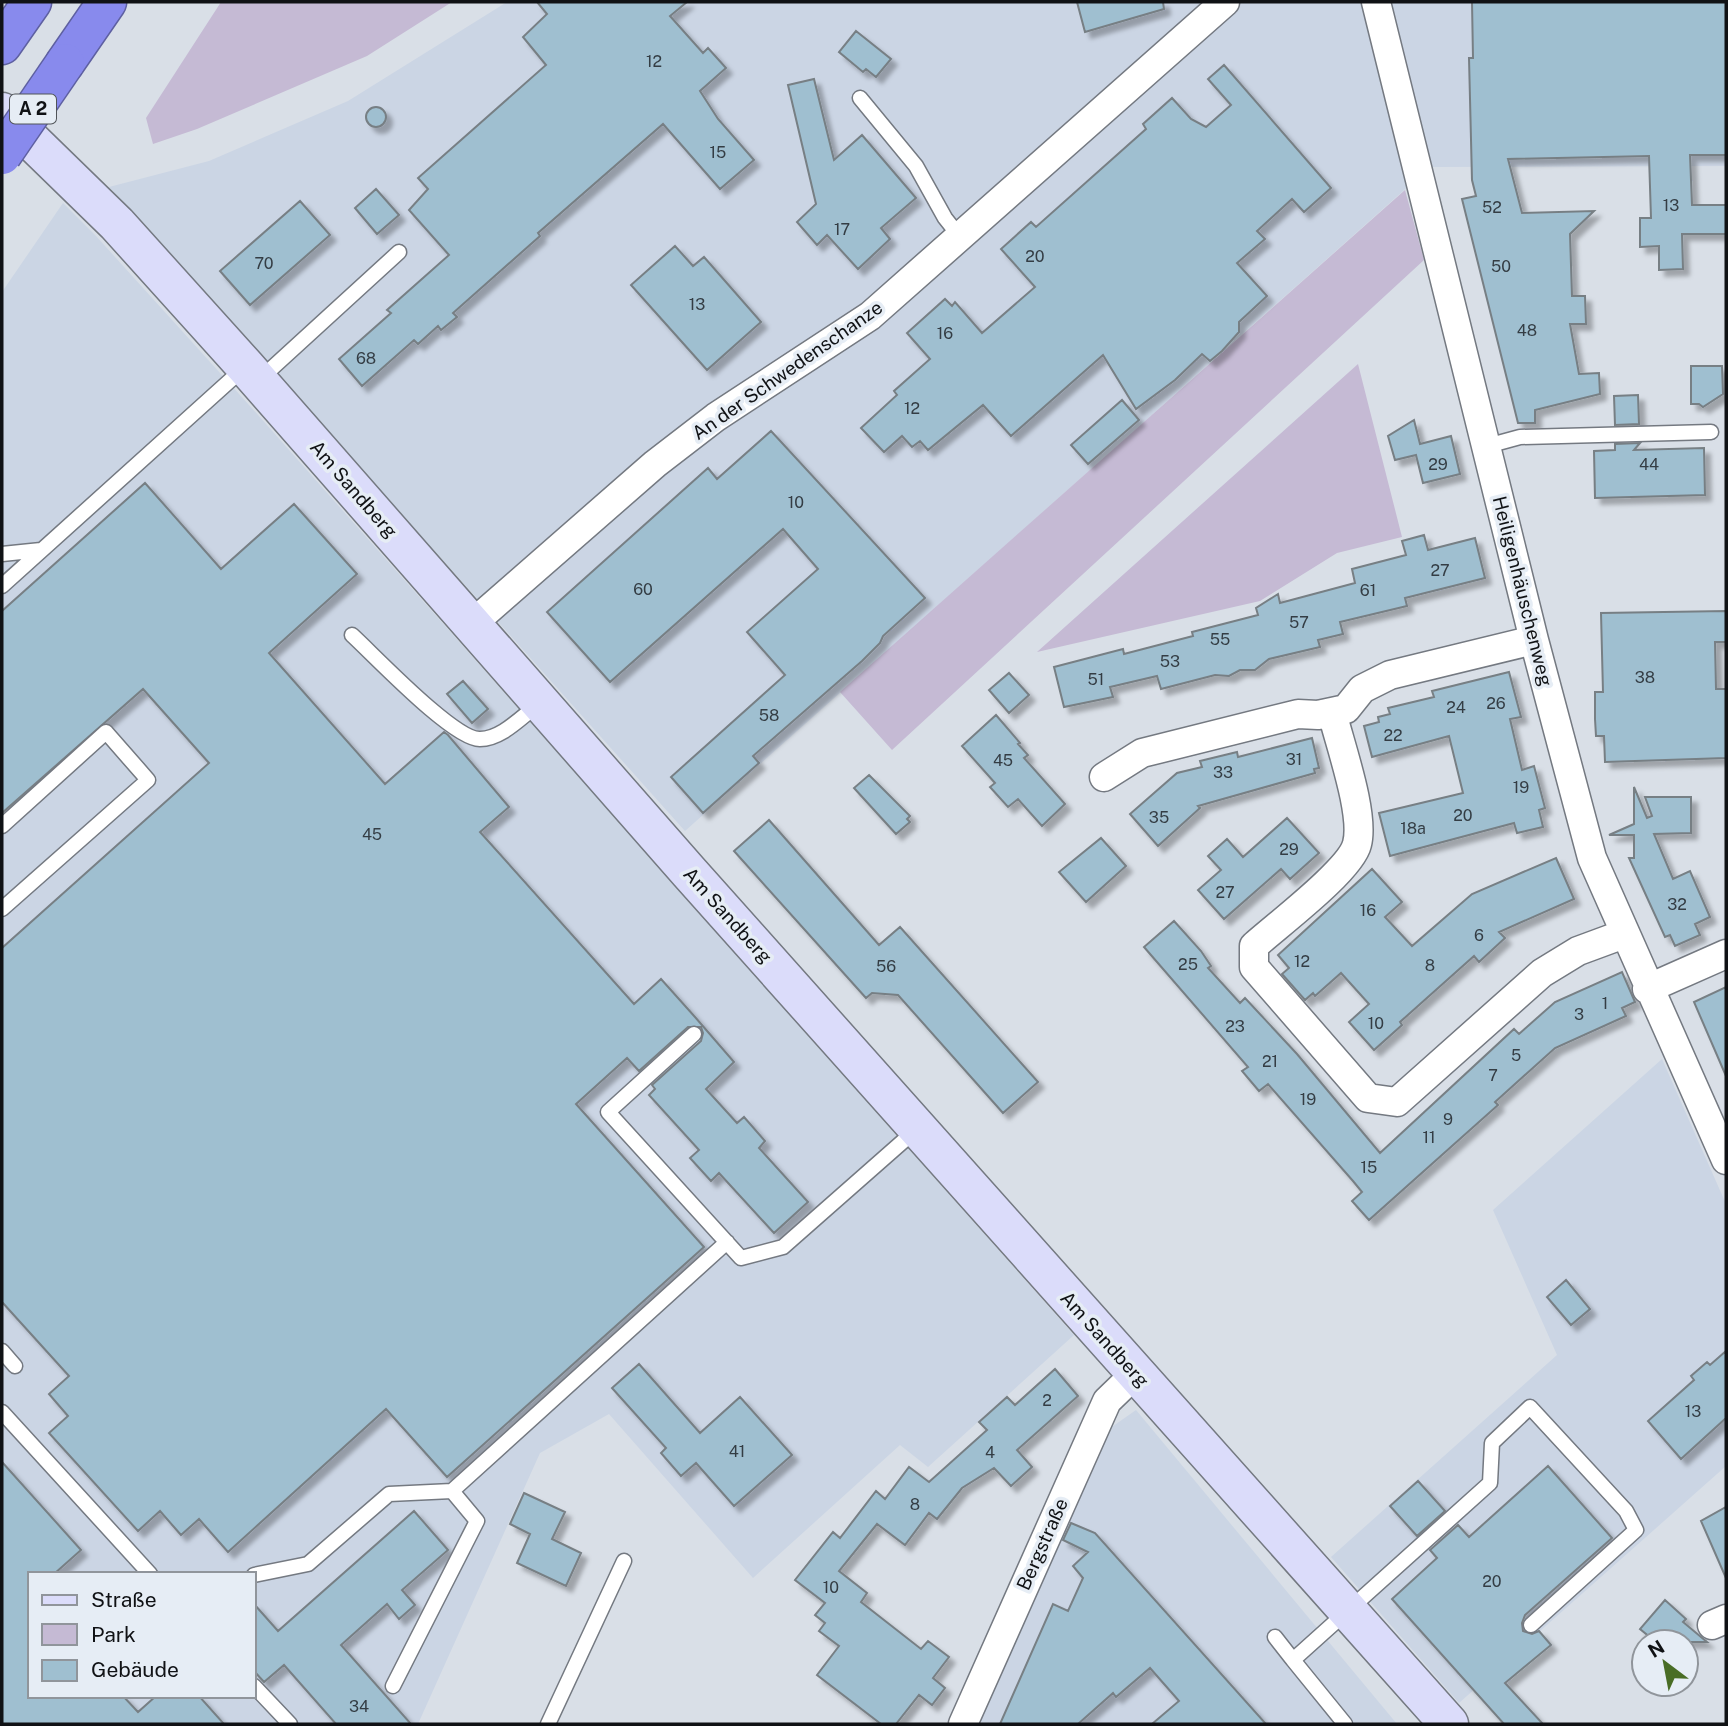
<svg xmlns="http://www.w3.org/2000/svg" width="1728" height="1726" viewBox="0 0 1728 1726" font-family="'Public Sans',sans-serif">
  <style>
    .built { fill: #cbd5e4; fill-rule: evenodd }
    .green { fill: #c5bad4 }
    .building { fill: #9fbfd0; stroke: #777f84; stroke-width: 2; filter: url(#shadow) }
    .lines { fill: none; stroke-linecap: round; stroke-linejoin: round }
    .service-casing { stroke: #747981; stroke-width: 17 }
    .minor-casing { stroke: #747981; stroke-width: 31 }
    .secondary-casing { stroke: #747981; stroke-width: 41 }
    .motorway-casing { stroke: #5e60a1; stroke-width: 41 }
    .service { stroke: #fff; stroke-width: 14 }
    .minor { stroke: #fff; stroke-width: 28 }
    .secondary { stroke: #dbdcfa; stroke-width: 38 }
    .motorway { stroke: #888aed; stroke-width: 38 }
    .motorway-bridge-casing { stroke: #5e60a1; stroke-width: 41; stroke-linecap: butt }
    .motorway-bridge { stroke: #888aed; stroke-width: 38 }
    .labels { text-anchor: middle; stroke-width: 7; stroke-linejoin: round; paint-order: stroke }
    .number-label { font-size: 16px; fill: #343d44 }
    .shield { fill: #e6edf5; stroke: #505458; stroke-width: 2 }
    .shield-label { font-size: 18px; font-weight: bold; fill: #101215 }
    .street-label { font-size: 19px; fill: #101215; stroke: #e6edf5 }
  </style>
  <defs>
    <filter id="shadow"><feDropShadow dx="6" dy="6" stdDeviation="2" flood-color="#0004"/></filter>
  </defs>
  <rect width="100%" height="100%" fill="#d9dfe7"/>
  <path class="built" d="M507,2H1726V166L1430,167L685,831L109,187L209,161L348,101Z
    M63,203L96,236L258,415L1074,1335L928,1467L900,1445L753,1578L609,1414L540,1453L418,1724H2V292ZM30,1574H254V1696H30Z
    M1662,1059L1726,1204V1466L1459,1703L1331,1557L1557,1355L1493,1210Z
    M1136,1410L1397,1724H972L1099,1436Z"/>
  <path class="green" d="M221,2H452L367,56L197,129L153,144L146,118Z
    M1405,190L1424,260L892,750L840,692Z
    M1358,364L1402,537L1337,553L1260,601L1037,652Z"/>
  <path class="building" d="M537,2H687L670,16L703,53L708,48L726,68L700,91L718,119L754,160L720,189L663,124L538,233L540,236L453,313L457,317L441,330L438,326L418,344L414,340L362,386L339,359L391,313L387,310L449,255L409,210L428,189L418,178L546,65L523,37L547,14Z
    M1077,2H1163L1164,9L1085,32Z
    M1472,2H1726V155H1690L1692,205H1726V234H1682L1683,269L1659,270V246L1640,247V218H1651L1649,156L1508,159L1522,213L1594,211L1570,234L1572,296H1585L1586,324H1570L1579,374L1599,373L1600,394L1535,410V423H1518L1462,199L1476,196L1472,180L1469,58H1473Z
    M856,31L891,59L876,77L866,69L863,72L839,52Z
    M1224,65L1331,188L1304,212L1292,199L1257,231L1265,239L1237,263L1267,296L1239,322V332L1222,351L1210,361L1202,354L1175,380L1136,409L1103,355L1011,436L983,405L928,450L920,441L912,447L902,436L884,452L861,428L897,395L894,391L930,359L907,333L945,299L952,306L955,302L982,333L1035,287L1001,249L1031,222L1036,227L1146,129L1143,124L1172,98L1191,119L1206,127L1231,105L1208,79Z
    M814,79L834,160L862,135L916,198L881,228L890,239L858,269L827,235L817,245L797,222L816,204L788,85Z
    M366 117a10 10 0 1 1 20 0a10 10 0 1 1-20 0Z
    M376,189L399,215L377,234L355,208Z
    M300,201L330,235L250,305L220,271Z
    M675,246L693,266L704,257L761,322L707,370L631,285Z
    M1691,366H1722L1723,394L1703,407L1699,404H1691Z
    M1638,395L1639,424L1615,425L1614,396Z
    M1122,400L1139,420L1088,464L1071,445Z
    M1414,420L1420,444L1451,436L1460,474L1423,483L1416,455L1395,460L1388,436Z
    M771,431L925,598L883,636L880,643L862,661L753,756L759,763L703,813L671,777L785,675L747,632L818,569L783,529L610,682L547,612L708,468L717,479Z
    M1640,443L1634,450L1704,448L1705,495L1595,498L1594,451L1615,450V444Z
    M145,483L221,569L294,504L357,574L269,653L385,784L444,732L448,735L509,807L480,832L634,1004L661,979L695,1017L734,1062L706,1089L737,1123L744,1117L765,1141L759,1148L808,1202L774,1233L719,1173L711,1181L690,1158L699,1150L649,1095L655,1089L652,1085L701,1041L703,1033L701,1027H688L639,1071L627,1058L576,1104L704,1247L447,1477L386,1409L228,1552L199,1519L181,1535L160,1511L138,1531L49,1433L68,1416L49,1394L69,1376L2,1302V948L209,763L143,689L2,813V611Z
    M1424,535L1428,550L1475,538L1485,578L1405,598L1407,606L1340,622L1343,634L1318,640L1320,647L1269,659L1255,670H1240L1229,676L1215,675L1161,689L1157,676L1110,687L1113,697L1064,707L1054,667L1123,649L1124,654L1193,636L1192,632L1258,615L1256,608L1278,594L1280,603L1355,583L1352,569L1406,555L1402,541Z
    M1726,611V642H1715L1716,689H1726V758L1605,762L1604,736H1596L1595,719V692H1603L1601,613Z
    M1509,672L1521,717L1510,719L1522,770L1534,766L1545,808L1539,810L1543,827L1517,833L1514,823L1390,856L1379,813L1463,793L1449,736L1372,757L1364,726L1379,722L1378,717L1390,714L1388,708L1434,697L1432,691Z
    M1009,673L1029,695L1009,713L989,690Z
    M463,681L488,709L472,723L447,694Z
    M996,715L1020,743L1018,744L1028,755L1024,758L1065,804L1042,826L1018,799L1008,807L990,787L995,783L962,746Z
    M1312,738L1319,768L1314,769L1315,773L1198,806L1200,808L1158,846L1130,814L1177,773L1202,767L1200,761L1237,752L1238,757Z
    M869,775L910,816L907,819L910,822L896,834L854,788Z
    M1634,787L1647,818L1652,816L1645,797H1691V833L1654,834L1673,879L1690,871L1710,917L1695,924L1700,935L1675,946L1670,935L1665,937L1629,858H1634V835H1609L1634,824Z
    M1287,818L1319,853L1290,879L1281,869L1224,919L1198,890L1221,870L1208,856L1227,839L1243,857Z
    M769,820L879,945L900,927L1038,1082L1003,1113L898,995L872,993L866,998L734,851Z
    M1101,838L1126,866L1086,902L1059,872Z
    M1556,858L1574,899L1499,932L1505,938L1479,962L1474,956L1400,1022L1402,1025L1374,1050L1349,1022L1369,1004L1341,973L1315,996L1313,993L1305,1000L1282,974L1289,968L1278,955L1372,869L1402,902L1385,917L1412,946L1472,894Z
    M1174,921L1201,951L1211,966L1208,968L1240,1003L1245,998L1297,1054L1380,1153L1514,1029L1519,1034L1555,1002L1622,972L1635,1002L1622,1008L1626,1016L1555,1048L1495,1102L1498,1105L1369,1220L1352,1201L1362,1192L1353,1181L1268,1084L1259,1091L1242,1071L1248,1067L1144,947Z
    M1726,987V1076L1694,1002Z
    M1566,1280L1590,1309L1571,1325L1547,1297Z
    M1726,1351V1418L1681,1459L1648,1421L1694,1380L1691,1376L1707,1362L1710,1365Z
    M639,1364L700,1433L740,1397L792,1455L734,1506L696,1463L681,1476L661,1453L666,1448L612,1388Z
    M1055,1369L1078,1396L1017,1450L1032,1467L1011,1486L994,1468L962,1488L937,1519L929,1513L905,1545L877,1524L839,1571L867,1593L861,1602L921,1649L928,1641L949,1657L933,1678L945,1688L932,1705L919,1695L896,1724H881L817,1675L839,1646L819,1631L825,1623L815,1615L825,1603L795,1580L833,1532L840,1538L876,1491L885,1499L909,1467L929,1482L987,1430L979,1422L1007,1397L1015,1405Z
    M2,1462L81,1550L54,1574H30V1696H123L138,1712L156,1696H199L224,1724H2Z
    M1548,1466L1612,1538L1525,1615L1522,1623L1523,1631L1532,1634L1539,1631L1551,1645L1505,1683L1543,1724H1504L1392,1599L1437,1558L1430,1550L1458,1525L1469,1537Z
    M1418,1481L1445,1511L1417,1536L1390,1506Z
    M524,1493L565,1512L552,1539L581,1553L566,1586L517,1563L530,1534L510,1524Z
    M1726,1507V1578L1701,1521Z
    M414,1511L448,1550L402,1590L415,1605L399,1619L387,1604L341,1645L411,1724H336L284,1665L264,1682L254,1671V1604L278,1631Z
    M1071,1523L1095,1533L1266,1724H1152L1179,1701L1150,1668L1116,1697L1113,1693L1078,1724H1000L1053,1604L1068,1611L1083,1578L1073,1566L1088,1552L1063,1540Z
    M1665,1600L1686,1619L1683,1622L1707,1642H1656L1640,1629Z"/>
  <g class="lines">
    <defs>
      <path id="service" d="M860,98L916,166L945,218L960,237
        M259,380L399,252
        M1487,446L1520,437L1711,432
        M2,554L41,550
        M2,586L245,367
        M352,635C374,655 454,740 480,739C502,739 522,716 539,704
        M2,826L106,732L148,780L2,909
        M694,1034L608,1112L741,1258L783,1247L917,1129
        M2,1351L15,1366
        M2,1412L150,1574
        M254,1575L308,1564L389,1494L452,1491L727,1242
        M1275,1637L1293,1660
        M254,1686L290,1724
        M393,1686L477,1521L452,1491
        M548,1724L624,1561
        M1345,1724L1293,1660L1490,1483L1492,1443L1530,1407L1626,1511L1636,1530L1531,1625"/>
      <path id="minor" d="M1376,2L1534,640L1592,858L1726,1160
        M472,624L655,464L716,417L870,316L1225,2
        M1332,712C1340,745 1365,814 1357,844C1351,870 1276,926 1254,946V967L1368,1098L1397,1102L1542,973L1578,951L1624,934
        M1104,777L1142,753L1298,714L1318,715L1346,709L1362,689L1390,675L1534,640
        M1647,989L1726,954
        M1712,1625L1726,1619
        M963,1724L1107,1401L1136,1373"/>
      <path id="secondary" d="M2,112L117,224L246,367L689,872L1449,1724"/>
      <path id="motorway" d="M2,45L32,2
        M65,63L107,2"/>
    </defs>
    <use href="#service" class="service-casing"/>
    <use href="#minor" class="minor-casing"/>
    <use href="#secondary" class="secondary-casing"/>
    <use href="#motorway" class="motorway-casing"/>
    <use href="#service" class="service"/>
    <use href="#minor" class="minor"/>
    <use href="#secondary" class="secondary"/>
    <use href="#motorway" class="motorway"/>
    <defs>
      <path id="motorway-bridge" d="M2,155L65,63"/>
    </defs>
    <use href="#motorway-bridge" class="motorway-bridge-casing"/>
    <use href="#motorway-bridge" class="motorway-bridge"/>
  </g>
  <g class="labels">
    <g class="number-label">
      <text x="654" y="67">12</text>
      <text x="718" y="158">15</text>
      <text x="1671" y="211">13</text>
      <text x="1492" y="213">52</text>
      <text x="842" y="235">17</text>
      <text x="1035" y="262">20</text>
      <text x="264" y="269">70</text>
      <text x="1501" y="272">50</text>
      <text x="697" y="310">13</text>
      <text x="1527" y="336">48</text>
      <text x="945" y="339">16</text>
      <text x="366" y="364">68</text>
      <text x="912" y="414">12</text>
      <text x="1438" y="470">29</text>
      <text x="1649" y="470">44</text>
      <text x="796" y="508">10</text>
      <text x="1440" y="576">27</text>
      <text x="643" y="595">60</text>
      <text x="1368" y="596">61</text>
      <text x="1299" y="628">57</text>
      <text x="1220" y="645">55</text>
      <text x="1170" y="667">53</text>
      <text x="1645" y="683">38</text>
      <text x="1096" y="685">51</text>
      <text x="1496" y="709">26</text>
      <text x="1456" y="713">24</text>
      <text x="769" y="721">58</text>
      <text x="1393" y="741">22</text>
      <text x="1294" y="765">31</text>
      <text x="1003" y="766">45</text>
      <text x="1223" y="778">33</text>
      <text x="1521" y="793">19</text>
      <text x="1463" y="821">20</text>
      <text x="1159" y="823">35</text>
      <text x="1413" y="834">18a</text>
      <text x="372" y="840">45</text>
      <text x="1289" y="855">29</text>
      <text x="1225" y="898">27</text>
      <text x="1677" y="910">32</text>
      <text x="1368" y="916">16</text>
      <text x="1479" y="941">6</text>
      <text x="1302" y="967">12</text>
      <text x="1188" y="970">25</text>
      <text x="1430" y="971">8</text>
      <text x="886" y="972">56</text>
      <text x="1605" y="1009">1</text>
      <text x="1579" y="1020">3</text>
      <text x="1376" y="1029">10</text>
      <text x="1235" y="1032">23</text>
      <text x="1516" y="1061">5</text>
      <text x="1270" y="1067">21</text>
      <text x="1493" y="1081">7</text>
      <text x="1308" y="1105">19</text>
      <text x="1448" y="1125">9</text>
      <text x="1429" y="1143">11</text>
      <text x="1369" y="1173">15</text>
      <text x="1047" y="1406">2</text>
      <text x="1693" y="1417">13</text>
      <text x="737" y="1457">41</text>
      <text x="990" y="1458">4</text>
      <text x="915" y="1510">8</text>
      <text x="1492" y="1587">20</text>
      <text x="831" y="1593">10</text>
      <text x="359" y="1712">34</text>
    </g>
    <rect class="shield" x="10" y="94.5" width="46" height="29" rx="5"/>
    <g class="shield-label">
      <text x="33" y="115">A 2</text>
    </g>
    <g class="street-label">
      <text transform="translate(787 370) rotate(-35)" y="7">An der Schwedenschanze</text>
      <text transform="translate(354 489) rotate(49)" y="7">Am Sandberg</text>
      <text transform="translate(1523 591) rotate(76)" y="7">Heiligenhäuschenweg</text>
      <text transform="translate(728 915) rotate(48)" y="7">Am Sandberg</text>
      <text transform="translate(1105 1339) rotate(48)" y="7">Am Sandberg</text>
      <text transform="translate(1042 1544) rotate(-66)" y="7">Bergstraße</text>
    </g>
  </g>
  <rect width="1728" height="1726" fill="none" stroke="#101215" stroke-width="7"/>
  <rect x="28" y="1572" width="228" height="126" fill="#e6edf5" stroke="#90959b" stroke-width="2"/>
  <rect x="42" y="1595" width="35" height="10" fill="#dbdcfa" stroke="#90959b" stroke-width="2"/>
  <text x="91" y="1607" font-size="21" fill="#101215">Straße</text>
  <rect x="42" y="1624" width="35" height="21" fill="#c5bad4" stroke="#90959b" stroke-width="2"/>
  <text x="91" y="1642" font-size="21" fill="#101215">Park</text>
  <rect x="42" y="1660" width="35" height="21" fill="#9fbfd0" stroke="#90959b" stroke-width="2"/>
  <text x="91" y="1677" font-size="21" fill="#101215">Gebäude</text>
  <g transform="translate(1665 1663) rotate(328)"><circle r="33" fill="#e6edf5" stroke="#90959b" stroke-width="2"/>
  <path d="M0-5L12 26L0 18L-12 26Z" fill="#496d25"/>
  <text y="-10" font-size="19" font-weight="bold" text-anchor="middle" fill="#101215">N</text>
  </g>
</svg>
